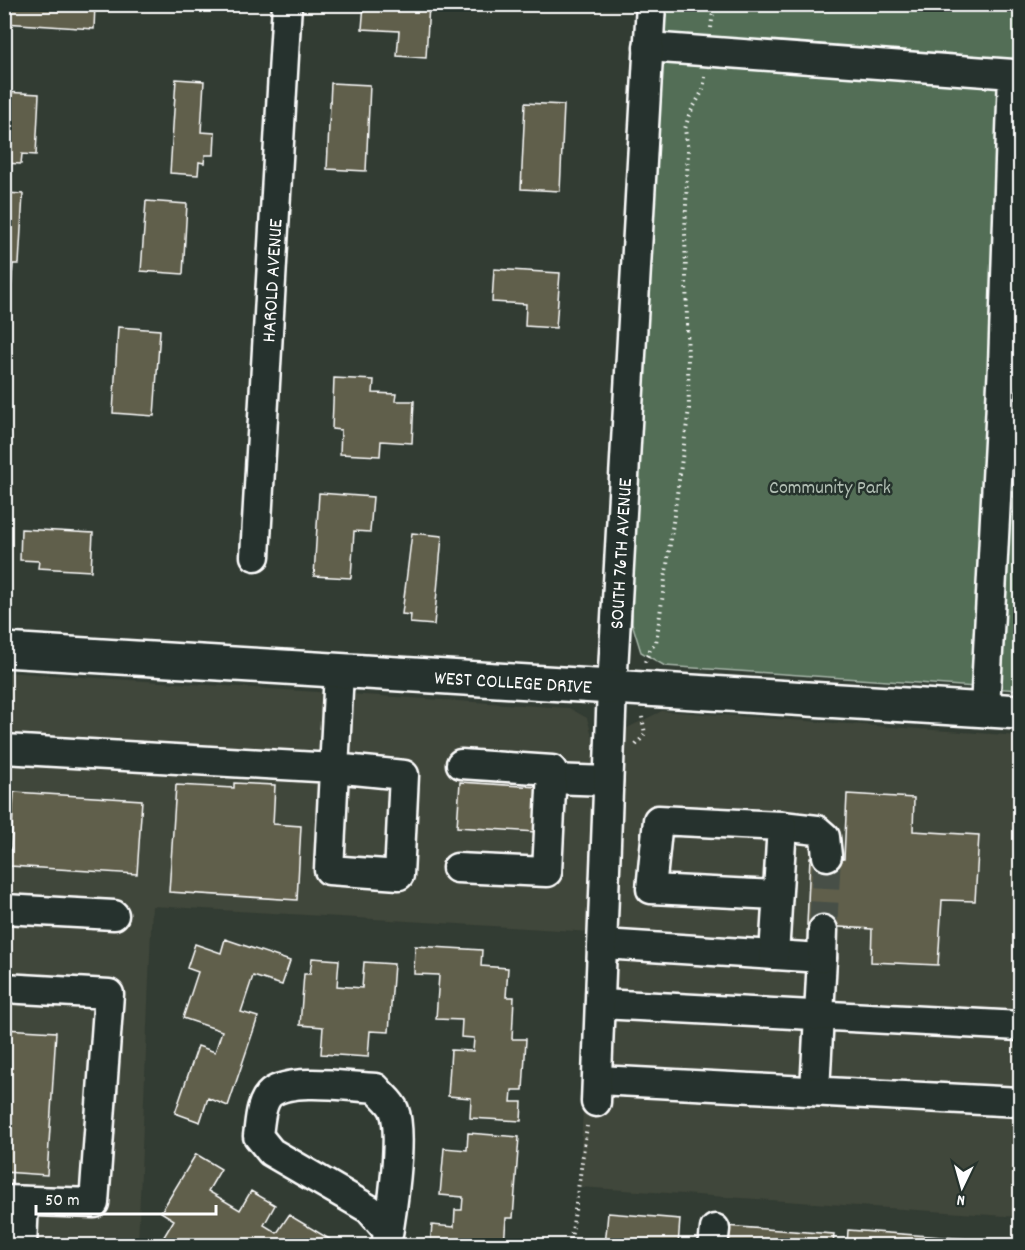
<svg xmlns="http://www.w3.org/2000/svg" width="1025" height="1250" viewBox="0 0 1025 1250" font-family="Dekko,sans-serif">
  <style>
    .built { fill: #40463a }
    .green { fill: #526e56; stroke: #a8b6aa; stroke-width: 1.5 }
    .building { fill: #615f4b; stroke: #fff; stroke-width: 1.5 }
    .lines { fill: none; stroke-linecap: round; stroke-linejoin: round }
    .minor-tunnel { stroke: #465047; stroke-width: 28; stroke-dasharray: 28 14; stroke-linecap: butt }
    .minor-casing { stroke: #fff; stroke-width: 33 }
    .major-casing { stroke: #fff; stroke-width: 38 }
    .path { stroke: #fff; stroke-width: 4; stroke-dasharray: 1.5 4.5; stroke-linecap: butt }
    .minor { stroke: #26332d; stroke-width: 28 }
    .major { stroke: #26332d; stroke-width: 33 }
    .labels { text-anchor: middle; stroke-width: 5; stroke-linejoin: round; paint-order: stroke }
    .street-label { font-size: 20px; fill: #fff; stroke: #26332d }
    .park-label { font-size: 20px; fill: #b1beb3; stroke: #26332d }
  </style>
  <rect width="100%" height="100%" fill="#323c33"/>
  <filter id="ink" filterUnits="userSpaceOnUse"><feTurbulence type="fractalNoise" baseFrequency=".0167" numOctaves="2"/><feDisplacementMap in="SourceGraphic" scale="12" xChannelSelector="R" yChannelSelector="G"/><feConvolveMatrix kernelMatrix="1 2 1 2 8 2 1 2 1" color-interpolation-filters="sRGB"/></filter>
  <g filter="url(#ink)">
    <path class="built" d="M4,672L569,708L587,718L594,742L592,931L623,730L662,711L1020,736V1217L579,1187L592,932L152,906L138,1245H5Z"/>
    <path class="green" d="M666,5H1020V690L665,666L641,652L632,623V593Z"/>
    <path class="building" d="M4,4H95L94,29L4,23Z
      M364,4H429L426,58L397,56L399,31L362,29Z
      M176,79L204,81L201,132L215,133L214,155H205L204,163L199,162L198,175L170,173Z
      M331,83L370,85L366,171L327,169Z
      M4,92L39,94L36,155L22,154L21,164L4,163Z
      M525,103L564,105L560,191L521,189Z
      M4,193L23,194L19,264H13L11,290H4Z
      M146,201L187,204L183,274L141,271Z
      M494,269L560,273L556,328L525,326L526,304L492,302Z
      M118,327L160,330L154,416L113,413Z
      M334,378L374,380L373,393L396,394L395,401H414L412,443L381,441L380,456L340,454L341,430L332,429Z
      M319,493L373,497L370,532L354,531L351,578L314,576Z
      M21,529L93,533L91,571L38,568L39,561L20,560Z
      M412,533L442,536L434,625L410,623L411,615L402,614Z
      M460,782L538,787L536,832L457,827Z
      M234,783L275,785L273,824L301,826L297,900L169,892L176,785L234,788Z
      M14,792L142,800L137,874L10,866Z
      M847,794L914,798L913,831L979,835L975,901L942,900L938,965L871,962L872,929L807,925L810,857L844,859Z
      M225,939L290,961L282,985L253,976L241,1012L258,1017L228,1106L208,1098L200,1122L175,1113L198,1046L215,1052L222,1031L183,1018L198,972L187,968L195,944L221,953Z
      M415,946L482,950L481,966L508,968L506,997H514L512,1039H526L523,1090H512L511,1102H522L521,1121L470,1118L471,1098L448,1096L451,1050L473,1051L474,1038L461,1037L462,1020L436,1019L439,975L414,974Z
      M312,958L339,960L337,986L362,988L364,962L394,964L389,1032L370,1031L368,1057L321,1054L323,1027L300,1025L304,974H310Z
      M4,1029L56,1032L47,1175L4,1172Z
      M468,1133L519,1137L513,1218H506L504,1246H430L432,1225L454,1227L455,1210H462L463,1197L440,1195L444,1148L467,1150Z
      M196,1154L221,1169L208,1191L240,1210L251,1191L275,1205L264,1225L277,1233L289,1215L331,1240L328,1246L159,1245L174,1220L161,1212Z
      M608,1213L680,1219L678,1246H605Z
      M725,1226L834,1234L833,1246H724Z
      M848,1230L982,1240L981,1246H847Z"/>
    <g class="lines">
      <path class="minor-tunnel" d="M823,930L827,856"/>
      <defs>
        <g id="minor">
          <path d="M648,47L1013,74L1003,365L985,709"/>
          <path id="s1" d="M255,556L287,4"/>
          <path d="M4,749L334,768L404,775L399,875L329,870L339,671"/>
          <path d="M551,779L608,781"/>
          <path d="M782,826L817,830L825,837L827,856"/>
          <path d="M457,868L547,872L552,770L461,764"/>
          <path d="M4,909L114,915"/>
          <path d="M603,944L822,958L815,1091"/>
          <path d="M774,955L782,826L658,820L651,889L777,895"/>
          <path d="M822,958L823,930"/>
          <path d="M4,988L109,994L94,1203L4,1200"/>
          <path d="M601,1004L1020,1026"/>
          <path d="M598,1080L1020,1102"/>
          <path id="s2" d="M596,1102L612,688L651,4"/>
          <path d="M22,1246L24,1201"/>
          <path d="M386,1246C391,1218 404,1135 394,1110C391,1102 381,1095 376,1088C349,1087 293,1077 271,1093C260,1102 260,1122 258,1136L271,1152L369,1209L388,1231"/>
          <path d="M713,1246L715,1229"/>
        </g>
        <g id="major">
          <path id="s3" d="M4,650L1020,712"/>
        </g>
      </defs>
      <use href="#minor" class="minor-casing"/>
      <use href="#major" class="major-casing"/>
      <path class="path" d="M711,28L714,4
        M645,662L650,650L656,643L689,409L685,233L688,150L685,129L689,115L703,90L705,77
        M636,745L645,734L642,717
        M570,1246L587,1126"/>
      <use href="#minor" class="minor"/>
      <use href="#major" class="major"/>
    </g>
  </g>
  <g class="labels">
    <g class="street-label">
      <text dy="7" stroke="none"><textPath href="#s1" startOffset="276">HAROLD AVENUE</textPath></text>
      <text dy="7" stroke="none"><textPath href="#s2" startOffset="549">SOUTH 76TH AVENUE</textPath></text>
      <text dy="7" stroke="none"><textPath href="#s3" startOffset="510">WEST COLLEGE DRIVE</textPath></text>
    </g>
    <g class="park-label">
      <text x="830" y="493">Community Park</text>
    </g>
  </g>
  <rect width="1025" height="1250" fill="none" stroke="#26332d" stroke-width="24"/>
  <rect x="12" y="12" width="1001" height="1226" fill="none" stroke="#fff" stroke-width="2" filter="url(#ink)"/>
  <g transform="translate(962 1187) rotate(185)" stroke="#26332d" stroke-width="4.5" paint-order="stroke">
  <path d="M0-4.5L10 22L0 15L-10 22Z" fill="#ffffff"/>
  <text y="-9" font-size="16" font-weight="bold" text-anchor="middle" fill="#ffffff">N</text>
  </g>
  <path d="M36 1205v9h180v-9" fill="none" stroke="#ffffff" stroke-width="3"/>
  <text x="45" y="1205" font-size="18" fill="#ffffff" stroke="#26332d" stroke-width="4.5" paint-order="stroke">50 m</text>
</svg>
